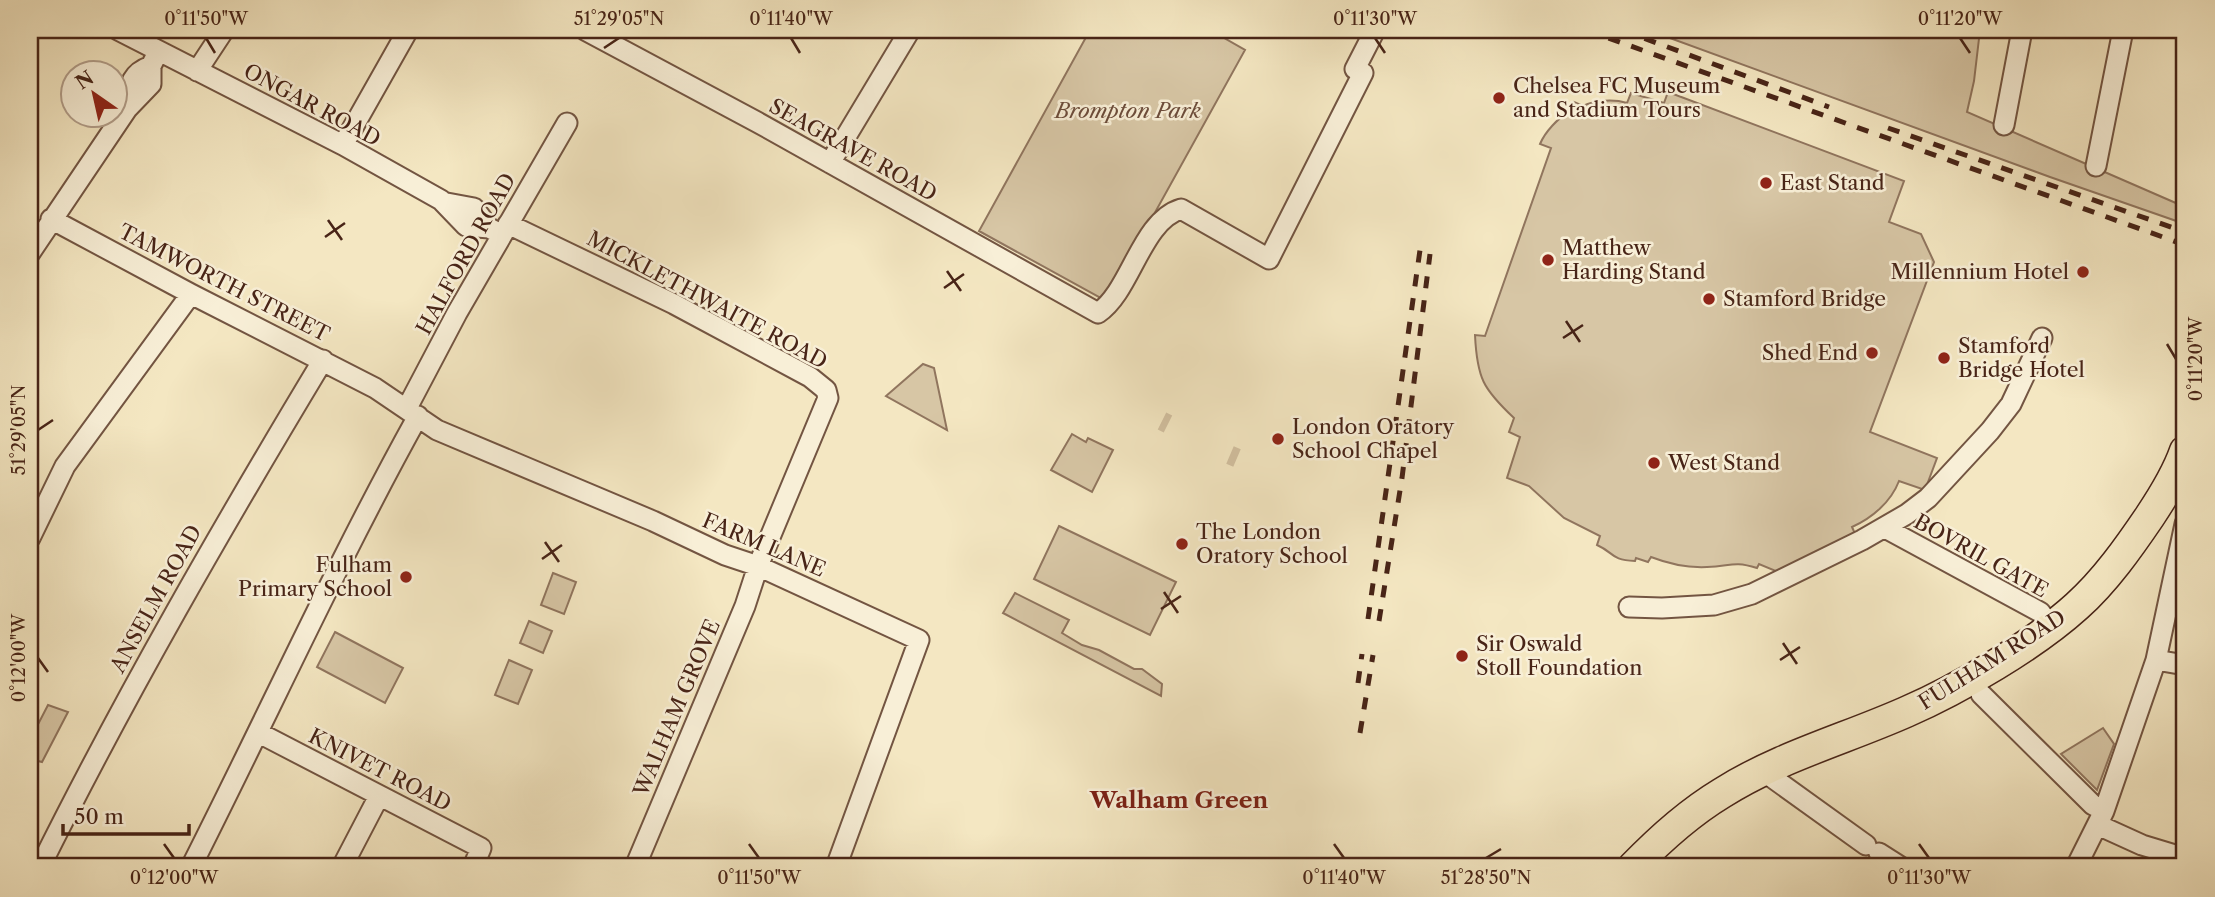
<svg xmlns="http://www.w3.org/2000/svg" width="2215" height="897" viewBox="0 0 2215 897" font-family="'Libre Caslon Text',serif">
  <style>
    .green { fill: #d7c6a5; stroke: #90755e; stroke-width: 2 }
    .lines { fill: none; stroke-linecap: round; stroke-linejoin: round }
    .street-tunnel { stroke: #d2c0a0; stroke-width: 19; stroke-dasharray: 19 10; stroke-linecap: butt }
    .street-casing { stroke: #735542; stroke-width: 23 }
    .primary-casing { stroke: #482417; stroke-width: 33 }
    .street { stroke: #f8efd7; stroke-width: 19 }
    .primary { stroke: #f4e7c2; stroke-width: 30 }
    .rail { stroke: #482417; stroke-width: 5; stroke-dasharray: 12 12; stroke-linecap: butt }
    .ticks { fill: none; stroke: #482417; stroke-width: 2.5 }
    .poi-dot { fill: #8f2418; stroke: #f8efd7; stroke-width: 2.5 }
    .labels { text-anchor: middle; stroke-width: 5; stroke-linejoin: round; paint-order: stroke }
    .poi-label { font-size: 21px; fill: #482417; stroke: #f8efd7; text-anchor: start }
    .street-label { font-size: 21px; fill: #482417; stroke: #f8efd7 }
    .park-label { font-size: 21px; font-style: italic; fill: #6c4c3a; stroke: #f8efd7 }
    .neighbourhood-label { font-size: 23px; font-weight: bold; fill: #7a1f14; stroke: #f8efd7 }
    .neatline { fill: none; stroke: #482417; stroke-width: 2.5 }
    .ticks-label { font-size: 18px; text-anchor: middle; fill: #482417 }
  </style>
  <rect width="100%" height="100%" fill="#f4e7c2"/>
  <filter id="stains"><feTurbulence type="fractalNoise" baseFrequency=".00286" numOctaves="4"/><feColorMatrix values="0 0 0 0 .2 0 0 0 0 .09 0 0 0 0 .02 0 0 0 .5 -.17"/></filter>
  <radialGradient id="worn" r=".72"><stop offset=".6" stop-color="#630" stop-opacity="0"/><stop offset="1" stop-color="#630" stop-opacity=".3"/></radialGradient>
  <path class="green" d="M1090,30H1210L1245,50L1106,301L979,231Z
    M1648,30H1980L1974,81L1967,112L2185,207V224L2050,177Z
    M1668,92L1904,181L1889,222L1921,234L1934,262L1870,432L1937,458L1925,490L1899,481C1891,502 1872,518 1852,527L1856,536L1778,572L1759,564L1757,568C1732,560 1730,567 1707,567C1687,568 1669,564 1651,557L1648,562L1636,558L1635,561C1610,560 1615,553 1597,545L1600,536L1564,518L1529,486L1507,478L1520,437L1509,432L1514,418C1483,389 1477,378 1475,335L1485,336L1551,148L1540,144C1545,132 1558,118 1569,112V107L1574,102L1583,106C1595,100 1614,99 1627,103L1631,93L1664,103Z
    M923,364L934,368L947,430L886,396Z
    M1072,434L1086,442L1088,438L1113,450L1092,492L1051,470Z
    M1059,526L1176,582L1150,635L1034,579Z
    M553,573L576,582L564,614L541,605Z
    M1015,593L1069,620L1062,633L1082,645L1099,650L1134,669H1142L1162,684L1161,696L1003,613Z
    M529,621L552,631L543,653L520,643Z
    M335,632L403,668L385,703L317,667Z
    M509,660L532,670L518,704L495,695Z
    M48,705L68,712L42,762L30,759V736H32Z
    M2103,728L2114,744L2097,790L2061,754Z"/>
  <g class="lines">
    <path class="street-tunnel" d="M1162,421L1168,424
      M1230,455L1237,458"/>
    <defs>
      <path id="street" d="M118,30L343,145L441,200L466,226L489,228
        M585,30L757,122L1098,313C1131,291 1141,221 1181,209L1269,259L1363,73L1355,69L1375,30
        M197,71L224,30
        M127,109C130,88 128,74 151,66
        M2004,125L2022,30
        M343,145L408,30
        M830,163L910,30
        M2096,166L2123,30
        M447,203L474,208L489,228L495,231
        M51,219L191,294L375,388L437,430L653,521L725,555L758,566L919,640L836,867
        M508,224L674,304L810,377L826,390L828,398L758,566L745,606L635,867
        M30,253L127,109L151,84V66L158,52
        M407,408L457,313L567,123
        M1885,528L2040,612L2052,627
        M30,538L65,466L191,294
        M1629,607L1662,608L1714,605L1752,594L1862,540L1907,514L1928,498L1990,431L2011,404L2042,338
        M2156,660L2185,665
        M1981,694L2093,805L2104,811
        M259,733L481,848L473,867
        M1763,771L1866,845
        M2098,825L2142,845L2185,858
        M1879,853L1901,867
        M40,867C126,694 223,526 323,360
        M191,867C267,717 336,564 418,416
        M342,867L379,796
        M2076,867L2104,811L2156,660L2185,524"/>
      <path id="primary" d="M1633,867C1659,840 1689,813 1722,793C1779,757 1845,739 1906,712C1959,689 2034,645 2077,606C2105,581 2129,547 2150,516C2164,495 2177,474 2185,451"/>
    </defs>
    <use href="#street" class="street-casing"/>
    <use href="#primary" class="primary-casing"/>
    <use href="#street" class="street"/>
    <use href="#primary" class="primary"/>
    <path class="rail" d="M1586,30L2185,245
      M1622,30L1829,107
      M1888,128L2185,232
      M1368,619L1420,250
      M1379,621L1402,478L1430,254
      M1358,683L1362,654
      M1360,733L1373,655"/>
  </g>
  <path class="ticks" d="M206,38L215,53M791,38L800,53M1375,38L1385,53M1960,38L1970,53M604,48L619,38M328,220L342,240M325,237L345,223M947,271L961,291M944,288L964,274M1566,321L1580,342M1563,338L1583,325M2167,344L2176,359M38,430L53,420M545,542L559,562M542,559L562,545M1164,592L1178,613M1161,609L1181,596M1783,643L1797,664M38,658L48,672M1780,660L1800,647M164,844L174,858M749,844L759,858M1334,844L1344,858M1919,844L1929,858M1486,858L1501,849"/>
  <g class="poi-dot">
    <circle cx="1499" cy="98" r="7"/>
    <circle cx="1766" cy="183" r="7"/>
    <circle cx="1548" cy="260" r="7"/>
    <circle cx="2083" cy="272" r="7"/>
    <circle cx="1709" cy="299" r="7"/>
    <circle cx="1872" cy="353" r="7"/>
    <circle cx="1944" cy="358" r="7"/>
    <circle cx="1278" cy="439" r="7"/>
    <circle cx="1654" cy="463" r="7"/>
    <circle cx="1182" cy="544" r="7"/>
    <circle cx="406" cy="577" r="7"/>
    <circle cx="1462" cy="656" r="7"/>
  </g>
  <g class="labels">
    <g class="poi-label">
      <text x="1513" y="93">Chelsea FC Museum<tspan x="1513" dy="24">and Stadium Tours</tspan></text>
      <text x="1780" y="190">East Stand</text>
      <text x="1562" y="255">Matthew<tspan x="1562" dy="24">Harding Stand</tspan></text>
      <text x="2069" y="279" text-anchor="end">Millennium Hotel</text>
      <text x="1723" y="306">Stamford Bridge</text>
      <text x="1958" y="353">Stamford<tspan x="1958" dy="24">Bridge Hotel</tspan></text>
      <text x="1858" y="360" text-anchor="end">Shed End</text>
      <text x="1292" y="434">London Oratory<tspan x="1292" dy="24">School Chapel</tspan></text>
      <text x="1668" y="470">West Stand</text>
      <text x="1196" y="539">The London<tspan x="1196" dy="24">Oratory School</tspan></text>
      <text x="392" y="572" text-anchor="end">Fulham<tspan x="392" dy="24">Primary School</tspan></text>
      <text x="1476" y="651">Sir Oswald<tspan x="1476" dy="24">Stoll Foundation</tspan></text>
    </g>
    <g class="street-label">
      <text transform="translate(312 105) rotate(28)" y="7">ONGAR ROAD</text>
      <text transform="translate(853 150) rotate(29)" y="7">SEAGRAVE ROAD</text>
      <text transform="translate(466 254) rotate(-61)" y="7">HALFORD ROAD</text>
      <text transform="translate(224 283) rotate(27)" y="7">TAMWORTH STREET</text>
      <text transform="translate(707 300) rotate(28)" y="7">MICKLETHWAITE ROAD</text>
      <text transform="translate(764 545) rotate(23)" y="7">FARM LANE</text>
      <text transform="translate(1981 556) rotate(29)" y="7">BOVRIL GATE</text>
      <text transform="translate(156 599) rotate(-61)" y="7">ANSELM ROAD</text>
      <text transform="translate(1992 660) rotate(-32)" y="7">FULHAM ROAD</text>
      <text transform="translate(677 708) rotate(-67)" y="7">WALHAM GROVE</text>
      <text transform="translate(380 770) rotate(27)" y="7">KNIVET ROAD</text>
    </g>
    <g class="park-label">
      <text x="1128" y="118">Brompton Park</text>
    </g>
    <g class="neighbourhood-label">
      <text x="1179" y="808">Walham Green</text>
    </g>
  </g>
  <rect width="2215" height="897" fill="none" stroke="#f4e7c2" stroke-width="77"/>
  <g transform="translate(94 94) rotate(326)"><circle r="33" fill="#f8efd7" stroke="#b29e8a" stroke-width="2"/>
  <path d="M0-5L12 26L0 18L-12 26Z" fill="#8f2418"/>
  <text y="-10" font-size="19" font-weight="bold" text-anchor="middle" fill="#482417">N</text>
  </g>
  <path d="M63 824v10h126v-10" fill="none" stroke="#482417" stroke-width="3.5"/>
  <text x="74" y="824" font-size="21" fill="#482417" stroke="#f8efd7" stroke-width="5" paint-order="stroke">50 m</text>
  <rect x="38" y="38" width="2138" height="820" class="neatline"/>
  <g class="ticks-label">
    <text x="206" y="25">0°11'50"W</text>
    <text x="619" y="25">51°29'05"N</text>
    <text x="791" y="25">0°11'40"W</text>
    <text x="1375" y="25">0°11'30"W</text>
    <text x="1960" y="25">0°11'20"W</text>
    <text transform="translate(2196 359) rotate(-90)" y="6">0°11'20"W</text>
    <text transform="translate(19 430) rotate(-90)" y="6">51°29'05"N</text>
    <text transform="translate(19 658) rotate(-90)" y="6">0°12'00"W</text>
    <text x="174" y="884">0°12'00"W</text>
    <text x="759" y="884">0°11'50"W</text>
    <text x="1344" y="884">0°11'40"W</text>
    <text x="1486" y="884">51°28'50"N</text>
    <text x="1929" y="884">0°11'30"W</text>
  </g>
  <rect width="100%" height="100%" filter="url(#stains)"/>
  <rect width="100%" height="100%" fill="url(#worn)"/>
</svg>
